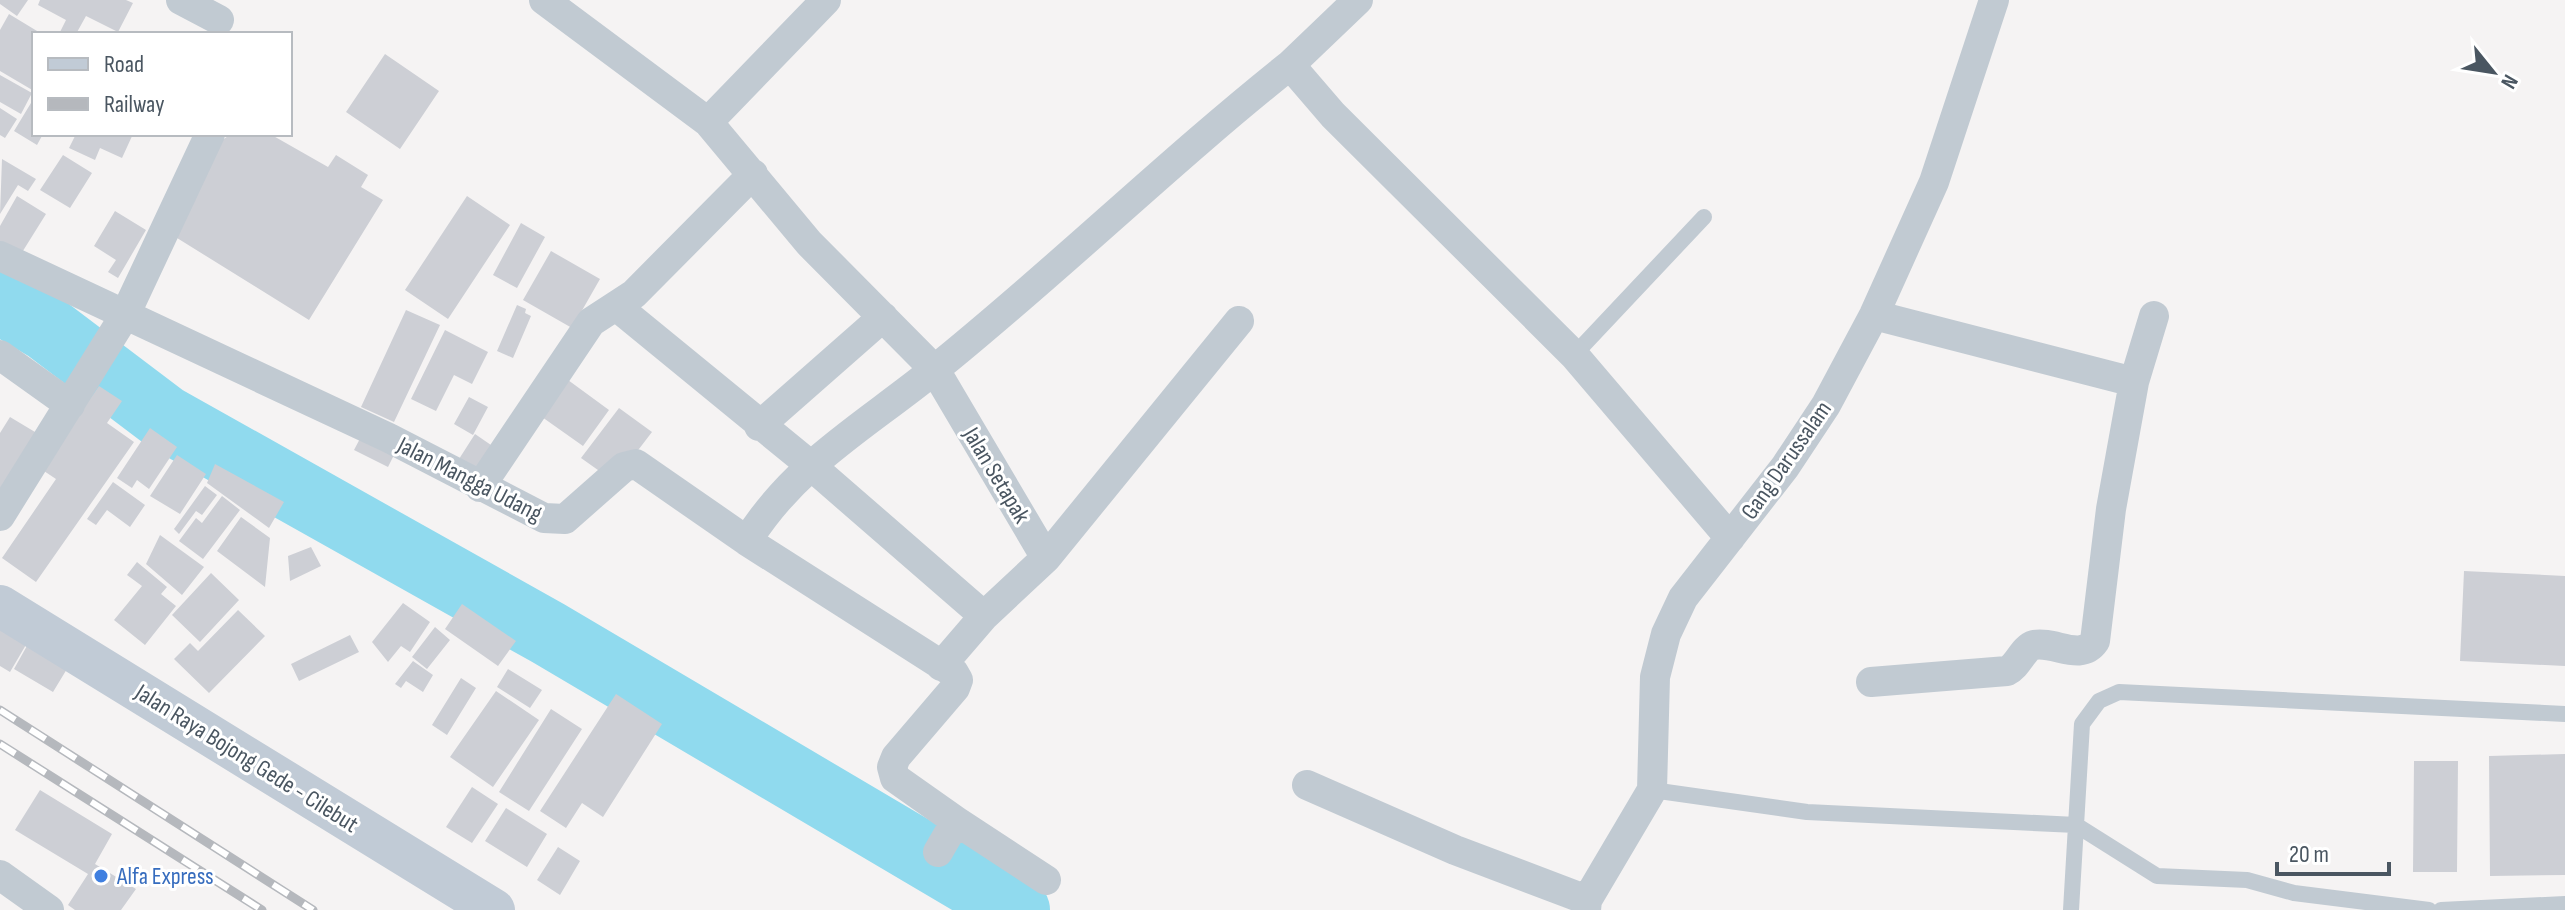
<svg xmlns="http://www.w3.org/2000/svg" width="2565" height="910" viewBox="0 0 2565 910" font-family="'Sofia Sans Condensed',sans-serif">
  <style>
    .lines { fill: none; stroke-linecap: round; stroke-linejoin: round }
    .river { stroke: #90daee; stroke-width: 66 }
    .building { fill: #cdcfd5 }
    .lane { stroke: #c1cad2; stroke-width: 16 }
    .street { stroke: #c1cad2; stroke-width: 30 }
    .secondary { stroke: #c1cbd6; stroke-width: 42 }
    .rail-casing { stroke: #b5b8bd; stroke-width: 9 }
    .rail { stroke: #fff; stroke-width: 6; stroke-dasharray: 18; stroke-linecap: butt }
    .shop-dot { fill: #3f7fe0; stroke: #fff; stroke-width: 3 }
    .labels { text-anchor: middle; stroke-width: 6; stroke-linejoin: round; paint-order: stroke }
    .street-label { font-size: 24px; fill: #4a5661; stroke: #fff }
    .shop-label { font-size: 24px; fill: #366cbe; stroke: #fff; text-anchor: start }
  </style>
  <rect width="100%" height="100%" fill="#f5f3f3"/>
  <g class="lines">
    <path class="river" d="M0,301L46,328L165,418L548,633L1017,910"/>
  </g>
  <path class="building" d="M0,0H28L17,16L0,4Z
    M40,0H126L133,3L118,32L86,16L76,34H63L60,32L66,20L38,5Z
    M9,14L42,34H34V91L0,71V30Z
    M385,54L439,91L400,149L346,112Z
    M0,75L32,93L21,114L0,102Z
    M34,98V134H43L37,145L14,131Z
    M0,108L17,119L5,138L0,135Z
    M76,134H133L122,158L100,148L95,160L69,148Z
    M231,134H270L328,167L336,155L368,175L361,187L383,200L309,320L169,233L218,143Z
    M63,155L92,173L70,208L40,190Z
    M2,159L36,179L28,191L18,185L0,214Z
    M17,196L46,214L16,262L0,254V226Z
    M467,196L510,225L448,319L405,290Z
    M115,211L146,230L118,278L108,272L116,260L94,246Z
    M521,223L545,237L517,288L493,275Z
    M551,251L600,279L572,328L523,300Z
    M517,305L526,309L525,313L531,316L513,358L497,351Z
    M406,310L440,325L394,422L361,407Z
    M445,330L488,352L472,384L454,375L436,411L411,399Z
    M568,380L609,410L583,446L542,417Z
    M99,386L122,401L107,423L134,442L36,582L2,558L56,479L41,469Z
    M469,397L488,407L473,435L454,424Z
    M619,408L652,432L629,462L605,475L581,458Z
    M10,417L40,435L0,499V433Z
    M150,428L177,447L149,489L137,480L132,488L117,478Z
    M364,431L397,449L388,467L354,450Z
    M475,434L491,445L476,469L459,459Z
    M177,455L206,474L180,514L150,496Z
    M215,464L284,502L269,528L207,483Z
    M113,482L145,505L130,527L107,510L96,525L87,519Z
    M205,486L217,495L202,515L196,511L179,534L174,529Z
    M222,496L240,510L203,559L179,541L196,518L202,523Z
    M241,517L270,538L265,587L217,551Z
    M160,535L204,567L182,595L146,564Z
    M311,547L321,566L290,581L288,556Z
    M137,562L167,587L161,594L176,606L145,645L114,620L142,586L127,575Z
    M2464,571L2565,576V666L2460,661Z
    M211,573L239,600L200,642L172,615Z
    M403,603L430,622L410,652L401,646L388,662L372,642Z
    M462,604L516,641L498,666L445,629Z
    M238,610L265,636L209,693L174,659L190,643L198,651Z
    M0,621L30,638L10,672L0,666Z
    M435,627L450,640L427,669L412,657Z
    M33,635L73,659L53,692L14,669Z
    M350,635L359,652L299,681L291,664Z
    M413,661L433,675L423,692L406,681L401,688L395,684Z
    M508,669L542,690L530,708L497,687Z
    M461,678L476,688L447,735L432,725Z
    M496,691L539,720L493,787L450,757Z
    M616,694L662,724L603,817L582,803L566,828L540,811Z
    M551,709L582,729L529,811L499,792Z
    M2565,754V875L2490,876L2489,756Z
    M2414,761H2458L2457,872H2413Z
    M472,787L498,804L472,843L446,827Z
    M40,790L112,834L95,864L136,889L121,910H75L68,905L88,874L15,830Z
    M506,808L547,834L527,867L485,841Z
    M558,847L580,861L560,895L537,880Z"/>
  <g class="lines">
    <path class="lane" d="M1574,355L1704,217
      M1652,790L1807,812L2076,825L2157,876L2247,880L2294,893L2429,910
      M2071,910L2082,724L2099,701L2119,692L2565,714
      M2441,910L2565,904"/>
    <path class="street" d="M181,0L219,20
      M544,0L708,122L809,243L935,370L1046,558L984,616L809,464L616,306
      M1290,65L1358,0
      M708,122L826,0
      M0,256L389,438L544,518L565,519L624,467L636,464L747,541C795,464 865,426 934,370C1056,272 1168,162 1290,65L1333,115L1574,355L1730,538
      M0,355L70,405
      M2134,382L2154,316
      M759,426L883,317
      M480,487L591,322L634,294L753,174
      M0,516L125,315L210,134
      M747,541L954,673L958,680L955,688L896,757L892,767L895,778L956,821
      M1046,558L1239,321
      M941,666L984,616
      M1871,682L2007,671C2018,666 2023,648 2034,645C2055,641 2081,662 2095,641L2111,509L2134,382L1874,315
      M1307,785L1455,850L1587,900
      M938,852L956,821L1046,880
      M0,875L49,910
      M1586,910L1587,900L1652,790L1655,677L1666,634L1683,598L1785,467L1826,405L1874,315L1934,182L1994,0"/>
    <path class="secondary" d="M0,606L494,910"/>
    <defs>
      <path id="rail" d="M0,710L313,910
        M0,744L262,910"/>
    </defs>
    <use href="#rail" class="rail-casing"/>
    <use href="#rail" class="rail"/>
  </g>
  <circle class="shop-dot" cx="101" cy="876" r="8"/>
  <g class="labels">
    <g class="street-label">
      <text transform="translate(1786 460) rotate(-55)" y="8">Gang Darussalam</text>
      <text transform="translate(997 475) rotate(59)" y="8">Jalan Setapak</text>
      <text transform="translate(470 479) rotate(27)" y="8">Jalan Mangga Udang</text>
      <text transform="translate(247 758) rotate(32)" y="8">Jalan Raya Bojong Gede - Cilebut</text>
    </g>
    <g class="shop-label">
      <text x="117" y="884">Alfa Express</text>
    </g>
  </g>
  <rect x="32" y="32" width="260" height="104" fill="#ffffff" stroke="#b7bbc0" stroke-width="2"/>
  <rect x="48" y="58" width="40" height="12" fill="#c1cbd6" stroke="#b7bbc0" stroke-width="2"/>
  <text x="104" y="72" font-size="24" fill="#4a5661">Road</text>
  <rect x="48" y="98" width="40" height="12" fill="#b5b8bd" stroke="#b7bbc0" stroke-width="2"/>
  <text x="104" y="112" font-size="24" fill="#4a5661">Railway</text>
  <g transform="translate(2493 72) rotate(120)" stroke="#ffffff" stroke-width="6" paint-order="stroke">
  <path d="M0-6L14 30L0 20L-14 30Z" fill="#4a5661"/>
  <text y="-12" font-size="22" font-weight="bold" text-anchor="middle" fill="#4a5661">N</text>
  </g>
  <path d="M2277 862v12h112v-12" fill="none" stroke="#4a5661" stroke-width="4"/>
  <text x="2289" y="862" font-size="24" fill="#4a5661" stroke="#ffffff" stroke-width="6" paint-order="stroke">20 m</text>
</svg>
